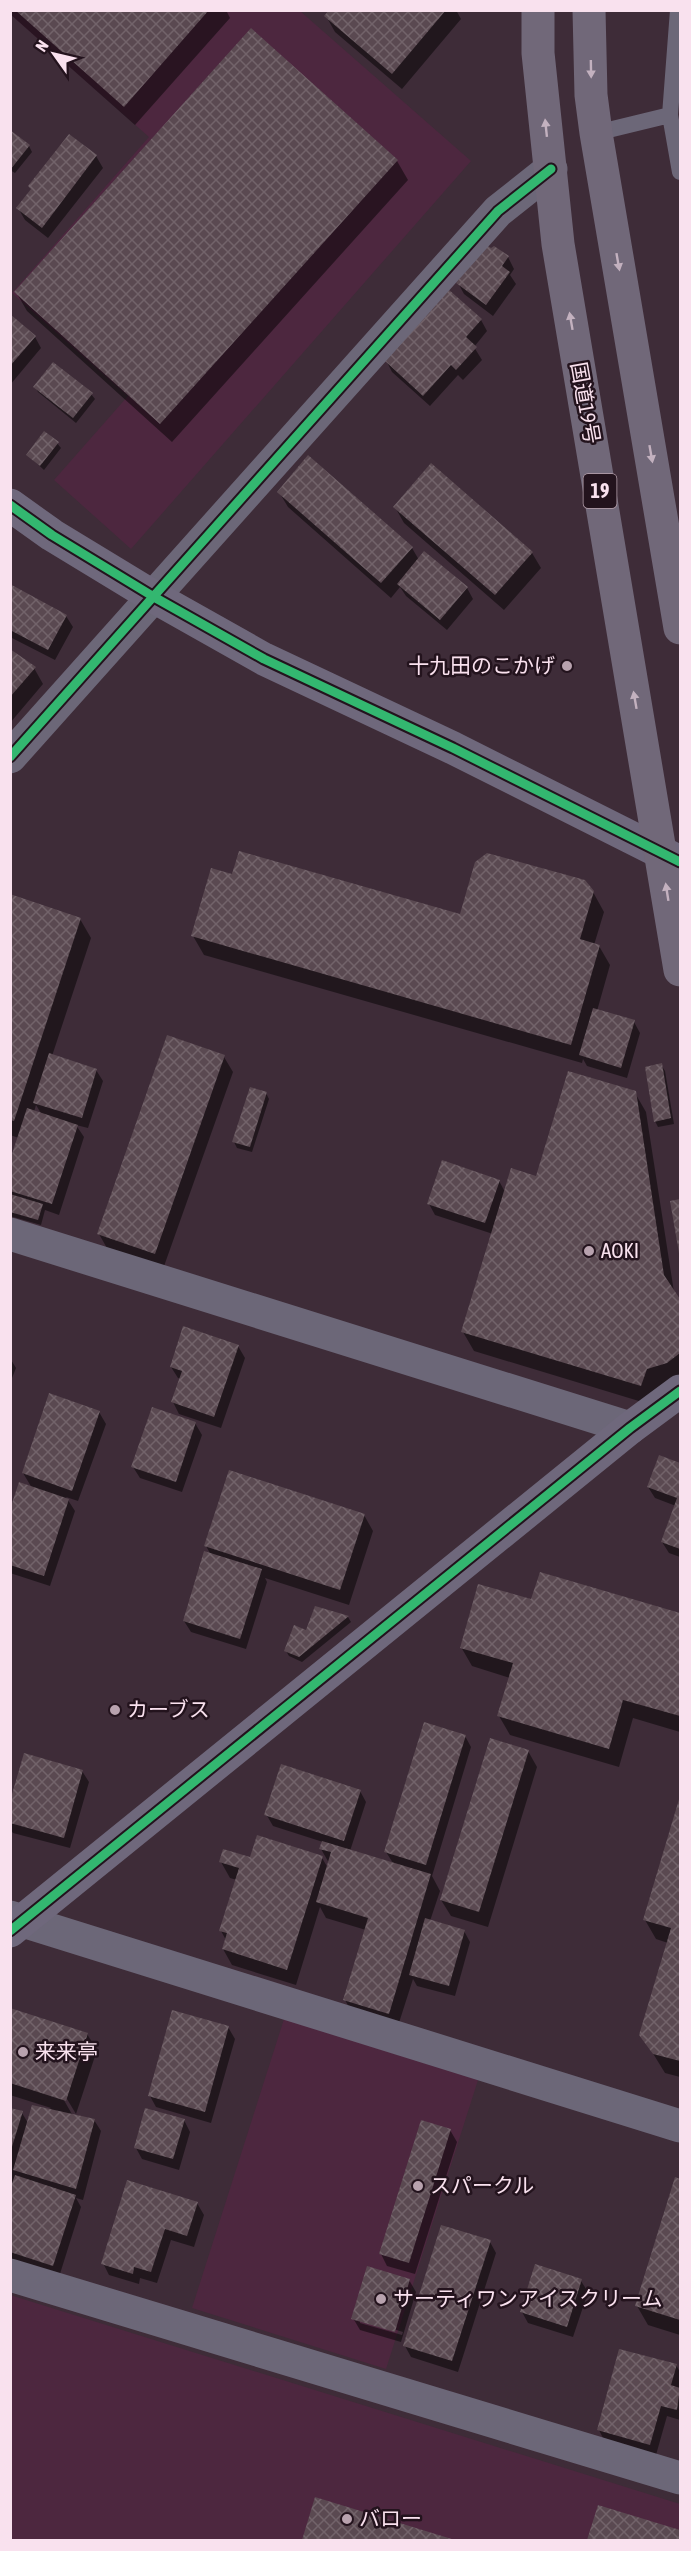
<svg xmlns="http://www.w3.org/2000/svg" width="691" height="2551" viewBox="0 0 691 2551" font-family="'Asap Condensed','Noto Sans JP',sans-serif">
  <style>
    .built { fill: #4d273f }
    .shadow { fill: #0007; fill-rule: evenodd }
    .building { fill: url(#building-cross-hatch) }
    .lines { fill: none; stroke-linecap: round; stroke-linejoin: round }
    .lane { stroke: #6c6778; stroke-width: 16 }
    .street { stroke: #6c6778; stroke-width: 33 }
    .secondary { stroke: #6f687c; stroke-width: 33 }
    .highway { stroke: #716879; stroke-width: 33 }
    .cycleway-casing { stroke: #23131d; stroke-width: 13 }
    .cycleway { stroke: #33b770; stroke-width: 9 }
    .oneway { fill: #c3b1bf }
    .poi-dot { fill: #b8a2ae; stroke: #23131d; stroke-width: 2 }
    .labels { text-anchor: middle; stroke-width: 5; stroke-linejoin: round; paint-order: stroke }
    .shield { fill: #23131d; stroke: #b9a3af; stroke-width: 1.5 }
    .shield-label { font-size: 20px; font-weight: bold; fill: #f9e1ee }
    .street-label { font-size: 21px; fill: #f9e1ee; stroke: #23131d }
    .poi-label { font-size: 21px; fill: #f9e1ee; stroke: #23131d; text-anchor: start }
  </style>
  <defs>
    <pattern id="building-cross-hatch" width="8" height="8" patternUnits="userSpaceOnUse" patternTransform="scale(1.5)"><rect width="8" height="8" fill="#5a4951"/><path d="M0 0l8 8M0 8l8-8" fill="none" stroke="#72636a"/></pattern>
  </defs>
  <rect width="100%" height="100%" fill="#3e2c38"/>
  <path class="built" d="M11,10L300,11L471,161L131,549L54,480L128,396L12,293L149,137L11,15Z
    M284,2019L478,2080L386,2369L192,2308Z
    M10,2295L680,2504V2540H11Z"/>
  <path class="shadow" d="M10,10H226L230,18L135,125L10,14Z
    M331,10H456L461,19L402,89L335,32L326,16Z
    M252,30L397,161L408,180L172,442L27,311L16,292Z
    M10,132L29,146L32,152L15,173L10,170Z
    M69,136L96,156L103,168L48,238L25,220L18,208Z
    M508,257L514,269L510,275L516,284L493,316L464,294L458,283Z
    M10,316L35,337L41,348L10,385Z
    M481,320L487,331L474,347L482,360L463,380L458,375L430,406L392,372L386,360Z
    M35,387L91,394L95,399L76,423L38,392Z
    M57,443L61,448L44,470L28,455Z
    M279,492L412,548L419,560L467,588L473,599L447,630L406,596L400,587L391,598L288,507Z
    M395,507L532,553L541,568L504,610L404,523Z
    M10,586L66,616L73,627L55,660L10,637Z
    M10,651L34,668L43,684L10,723Z
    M233,876L461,916L593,892L604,912L594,945L599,946L610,965L597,1011L634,1022L640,1033L627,1078L587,1066L583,1059L582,1063L204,955L193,936Z
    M10,896L80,919L91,938L52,1056L96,1070L103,1081L88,1128L76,1125L84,1137L59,1215L45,1210L41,1225L10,1216V1165L19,1138L10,1135ZM36,1105L42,1115L34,1112Z
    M224,1057L233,1072L163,1269L108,1250L99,1234Z
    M661,1065L665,1071L674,1124L658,1127L655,1121Z
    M266,1093L269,1099L252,1152L237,1148L234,1142Z
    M635,1093L646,1112L674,1292L680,1302V1380L652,1405L474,1351L463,1332L493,1234L435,1215L429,1204L499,1181L505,1192L537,1178Z
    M680,1200V1251L671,1202Z
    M238,1346L245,1358L221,1428L179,1414L173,1402L181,1379L178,1378L171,1367Z
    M10,1358L16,1368L10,1383Z
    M99,1412L106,1424L78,1501L66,1497L75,1511L50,1586L10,1573V1514L32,1488L23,1473Z
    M195,1423L202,1435L182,1492L140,1478L133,1467Z
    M660,1457L680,1465V1557L669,1553L662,1542L676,1506L655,1498L648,1487Z
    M364,1515L373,1531L349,1605L265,1578L267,1582L246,1649L191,1632L184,1621L211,1555L206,1546Z
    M541,1574L680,1614V1732L633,1718L619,1767L510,1735L499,1716L510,1678L472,1666L461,1647L532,1601Z
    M316,1608L348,1617L351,1622L302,1662L289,1656L286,1651L307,1632Z
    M465,1736L471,1747L432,1876L440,1891L430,1921L464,1931L470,1942L455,1996L417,1986L413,1979L397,2029L354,2016L345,2000L366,1930L326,1918L320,1907L296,1985L232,1965L223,1949L226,1940L221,1931L237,1880L230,1878L221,1862L322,1858L328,1868L329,1863L321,1849L323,1842L273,1826L266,1814L360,1791L366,1802L350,1851L393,1863L386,1852Z
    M528,1751L537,1767L488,1927L451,1916L441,1900Z
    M82,1771L89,1782L70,1848L13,1833L10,1829V1807Z
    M680,1799V2077L665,2073L641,2034L668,1943L656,1939L645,1920Z
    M10,2009L87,2034L97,2050L76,2114L64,2094L61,2095L73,2116L94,2120L101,2131L83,2200L76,2198L81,2207L59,2277L10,2261V2109L22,2113L28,2123L51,2108L10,2095Z
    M228,2027L235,2039L211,2123L156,2107L150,2096Z
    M184,2120L190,2132L179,2170L142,2159L136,2148Z
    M450,2130L457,2142L415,2274L387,2266L381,2254Z
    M676,2179L680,2180V2335L648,2325L637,2306Z
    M197,2203L204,2215L194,2247L171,2240L157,2283L140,2278L139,2284L109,2275L103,2263Z
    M490,2242L496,2253L458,2372L411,2357L405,2346Z
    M409,2280L416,2292L401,2342L360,2330L353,2318ZM360,2319L403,2332L402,2335L360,2323Z
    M581,2281L588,2292L573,2337L528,2323L522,2312Z
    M676,2365L680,2372V2420L667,2416L656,2455L605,2442L599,2430Z
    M316,2499L452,2540H303Z
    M599,2507L680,2532V2540H589Z"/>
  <path class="building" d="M15,10H209L124,107Z
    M329,10H446L392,74L324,16Z
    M251,28L398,160L160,424L14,292Z
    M10,130L30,145L10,170Z
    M69,134L97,155L42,228L16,208L31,189L28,186Z
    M485,244L491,248L494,246L509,256L502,266L510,272L486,305L456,283Z
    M448,289L482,319L466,337L477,347L456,370L451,365L423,396L384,360Z
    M10,314L36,336L10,366Z
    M53,362L93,393L73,418L33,387Z
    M44,431L59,442L40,466L26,455Z
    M308,455L413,547L381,583L277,492Z
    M431,463L533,552L495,595L393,507Z
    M424,551L468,587L440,620L397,584Z
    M10,584L67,615L48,650L10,630Z
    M10,649L36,667L10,697Z
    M239,851L460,914L475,862L487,853L585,880L594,891L580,939L600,945L571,1045L191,936L211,868L232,874Z
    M10,894L81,918L14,1121L10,1120Z
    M593,1008L635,1020L621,1068L579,1055Z
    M167,1035L225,1055L155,1254L97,1234Z
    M49,1053L97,1069L82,1118L33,1103Z
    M662,1063L671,1118L654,1122L645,1067Z
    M568,1071L636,1091L664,1275L680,1299V1353L667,1363L647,1369L641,1386L461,1332L511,1168L536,1176Z
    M250,1087L267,1092L250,1147L232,1142Z
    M27,1108L78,1125L52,1204L10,1191V1160Z
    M442,1160L500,1180L485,1223L427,1204Z
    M10,1194L43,1204L38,1220L10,1212Z
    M680,1199V1253H679L670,1201Z
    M183,1326L239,1345L214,1417L171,1402L182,1371L170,1367Z
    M49,1393L100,1411L72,1491L22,1473Z
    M152,1407L196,1422L176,1482L131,1467Z
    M659,1455L680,1463V1549L661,1542L677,1498L647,1487Z
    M229,1470L365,1514L340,1590L204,1546Z
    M19,1482L69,1499L44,1576L10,1565V1509Z
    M204,1551L262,1569L240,1639L183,1621Z
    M540,1572L680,1613V1716L623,1700L609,1749L497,1716L513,1663L460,1648L478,1584L531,1599Z
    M315,1606L349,1616L299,1657L284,1651L294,1625L306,1630Z
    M424,1722L466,1735L426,1865L384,1852Z
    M490,1738L529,1750L479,1912L440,1900Z
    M24,1753L83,1770L64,1838L10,1823V1801Z
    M281,1764L361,1790L344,1841L264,1815Z
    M680,1796V2061L653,2054L639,2035L671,1928L643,1920Z
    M257,1835L323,1856L287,1970L222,1949L227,1933L219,1931L239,1868L219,1862L223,1849L250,1857Z
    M322,1841L431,1874L389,2014L343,2000L368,1918L316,1902L331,1852L319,1849Z
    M425,1918L465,1930L449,1986L409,1975Z
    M10,2008L88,2033L66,2101L10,2083Z
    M172,2010L229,2026L205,2112L148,2096Z
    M32,2105L95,2119L76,2189L13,2170Z
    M10,2108L23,2111L11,2150H10Z
    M145,2108L185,2119L173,2159L134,2148Z
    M421,2120L451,2129L409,2263L379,2254Z
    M15,2175L76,2195L53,2266L10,2252V2189Z
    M675,2177L680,2179V2320L635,2306Z
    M127,2180L198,2202L187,2236L165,2229L151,2272L134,2267L133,2274L101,2264Z
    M441,2225L491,2240L452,2361L403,2346Z
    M535,2264L582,2279L567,2327L520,2312Z
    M367,2266L410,2279L395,2332L351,2319Z
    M619,2349L677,2364L671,2385L680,2388L677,2410L661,2406L650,2445L597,2430Z
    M315,2497L455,2540H302Z
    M598,2505L680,2530V2540H587Z"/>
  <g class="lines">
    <path class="lane" d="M678,10L670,115L680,172
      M596,133L670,115"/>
    <path class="street" d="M10,757L498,211L551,169
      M10,1234L630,1428
      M10,1917L680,2126
      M10,2275L680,2478"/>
    <path class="secondary" d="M10,505L52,535L154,597L264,659L453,748L680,862
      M10,1931L630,1428L680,1391"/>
    <path class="highway" d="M538,10V53L558,244L680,970
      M589,10L591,95L596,133L680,628"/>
    <defs>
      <path id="cycleway" d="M10,505L52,535L154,597L264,659L453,748L680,862
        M10,757L498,211L551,169
        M10,1931L630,1428L680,1391"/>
    </defs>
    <use href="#cycleway" class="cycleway-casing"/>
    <use href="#cycleway" class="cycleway"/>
  </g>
  <defs><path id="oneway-solid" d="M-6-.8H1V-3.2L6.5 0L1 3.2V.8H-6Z" transform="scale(1.5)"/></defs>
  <g class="oneway">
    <use href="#oneway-solid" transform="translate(591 69) rotate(89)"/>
    <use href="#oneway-solid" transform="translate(546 128) rotate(-96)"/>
    <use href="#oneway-solid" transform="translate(618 262) rotate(80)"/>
    <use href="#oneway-solid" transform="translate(571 321) rotate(-100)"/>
    <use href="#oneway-solid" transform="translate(651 454) rotate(80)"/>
    <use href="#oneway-solid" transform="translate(635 700) rotate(-100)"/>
    <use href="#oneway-solid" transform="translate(667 892) rotate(-99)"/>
  </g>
  <g class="poi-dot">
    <circle cx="567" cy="666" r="6"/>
    <circle cx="589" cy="1251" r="6"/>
    <circle cx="115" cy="1710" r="6"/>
    <circle cx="23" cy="2052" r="6"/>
    <circle cx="418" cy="2186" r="6"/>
    <circle cx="381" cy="2299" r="6"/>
    <circle cx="347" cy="2519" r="6"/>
  </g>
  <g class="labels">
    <rect class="shield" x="583.5" y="474" width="33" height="34" rx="4.5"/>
    <g class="shield-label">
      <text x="600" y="498">19</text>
    </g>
    <g class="street-label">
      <text transform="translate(585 403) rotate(80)" y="7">国道19号</text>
    </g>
    <g class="poi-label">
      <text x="555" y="673" text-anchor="end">十九田のこかげ</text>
      <text x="601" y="1258">AOKI</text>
      <text x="127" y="1717">カーブス</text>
      <text x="35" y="2059">来来亭</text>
      <text x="430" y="2193">スパークル</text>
      <text x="393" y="2306">サーティワンアイスクリーム</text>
      <text x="359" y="2526">バロー</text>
    </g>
  </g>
  <rect width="691" height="2551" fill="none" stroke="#f9e1ee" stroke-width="24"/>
  <g transform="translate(54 54) rotate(304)" stroke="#23131d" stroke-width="4.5" paint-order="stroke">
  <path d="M0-4.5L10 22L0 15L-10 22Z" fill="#f9e1ee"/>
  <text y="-9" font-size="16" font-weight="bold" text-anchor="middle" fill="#f9e1ee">N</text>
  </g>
</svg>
